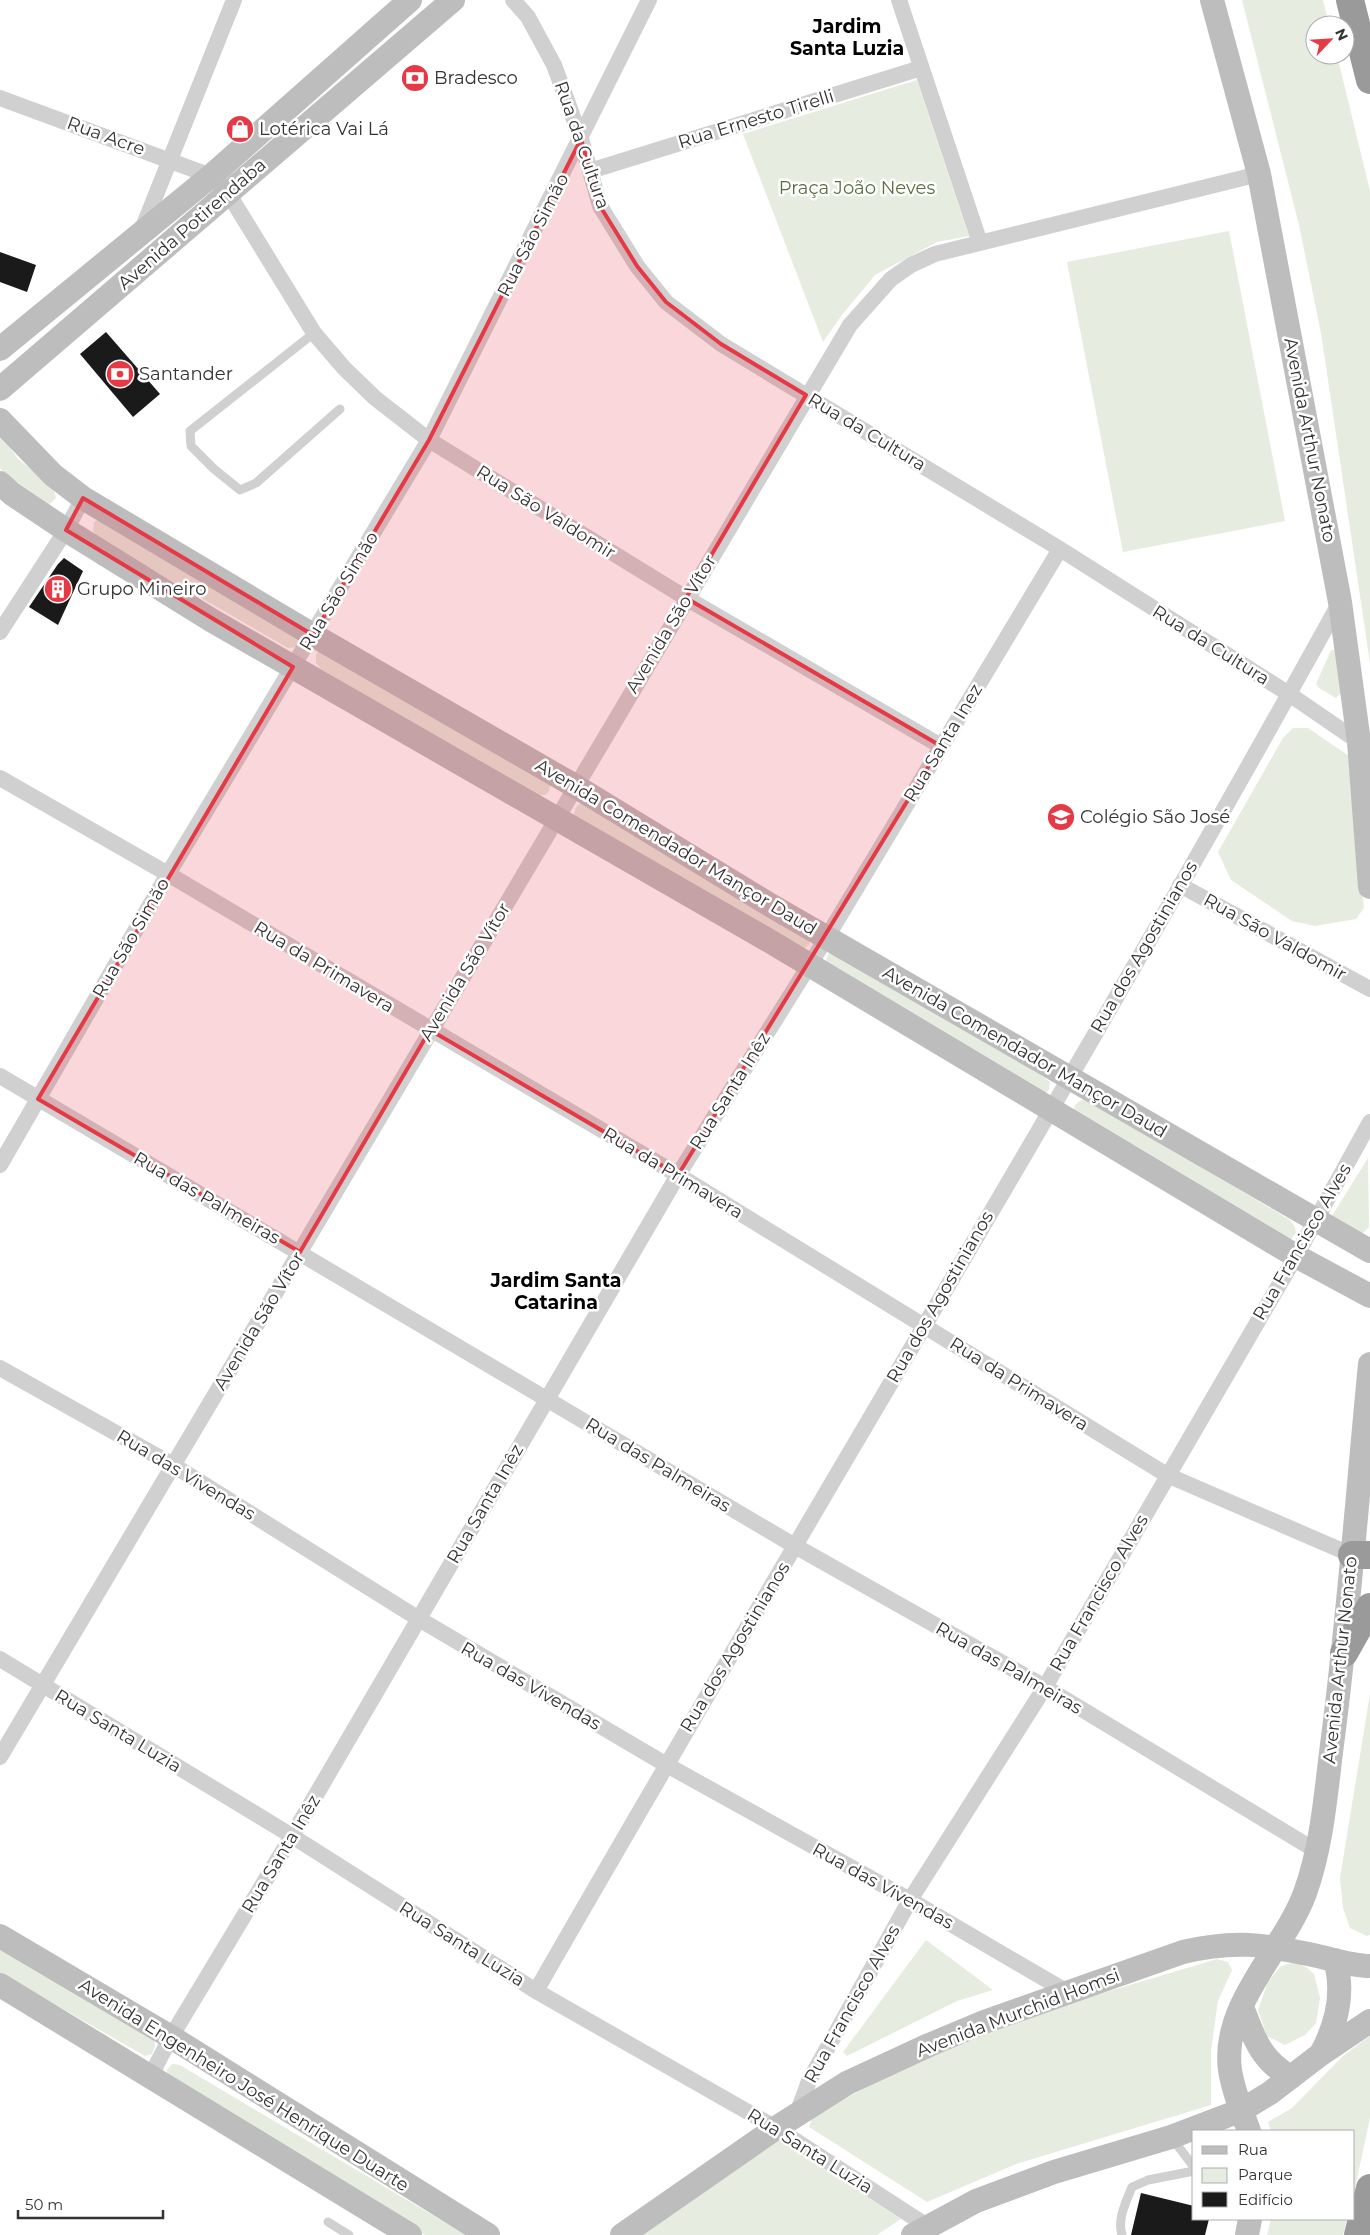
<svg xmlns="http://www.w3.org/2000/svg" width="1370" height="2235" viewBox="0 0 1370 2235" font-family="Montserrat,sans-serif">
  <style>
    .green { fill: #e6ecdf }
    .building { fill: #1a1a1a }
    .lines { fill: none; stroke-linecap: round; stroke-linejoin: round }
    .lane { stroke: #d0d0d0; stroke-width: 9 }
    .street { stroke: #d0d0d0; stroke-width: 16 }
    .secondary { stroke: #bdbdbd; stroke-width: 24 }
    .highway { stroke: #9a9a9a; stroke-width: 28 }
    .marked { fill: #e63946; fill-opacity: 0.2; stroke: #e63946; stroke-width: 4; stroke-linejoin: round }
    .labels { text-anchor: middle; stroke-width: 5; stroke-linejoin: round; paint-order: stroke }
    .poi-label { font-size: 18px; fill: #333; stroke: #fff; text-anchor: start }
    .street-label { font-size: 18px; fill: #333; stroke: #fff }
    .park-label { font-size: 18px; fill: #56703f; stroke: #fff }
    .neighbourhood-label { font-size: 19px; font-weight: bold; fill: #000; stroke: #fff }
  </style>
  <rect width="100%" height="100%" fill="#fff"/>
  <path class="green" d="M1242,0H1323L1329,25H1315V55H1337L1370,191V663L1321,333L1299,225Z
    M917,80L969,236L937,242L875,275L842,315L823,342L743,134Z
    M1229,231L1285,521L1123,552L1067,262Z
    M0,433L18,459L53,487L56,498L51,503L42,506L2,471L0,468Z
    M100,518L302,642L297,647L288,648L99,539L93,531L94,522Z
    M320,649L550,785L549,791L545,795H536L517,786L321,669L316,663V655Z
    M1331,650H1335L1342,692L1336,698L1319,688L1316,684Z
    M1293,728H1308L1349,756L1364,908L1356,919L1315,926L1292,921L1231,880L1218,852L1283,738Z
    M585,801L808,935L810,944L804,949L574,820C574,809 575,806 585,801Z
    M837,949L1045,1078L1050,1082L1049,1090L1043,1095L826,963L827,956L831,951Z
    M1087,1098L1290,1220L1295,1227L1296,1233L1291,1239L1284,1242L1074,1117C1073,1105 1075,1102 1087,1098Z
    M1368,1158L1369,1227L1363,1233L1336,1225L1332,1216Z
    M1370,1694V1935L1367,1936L1350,1928L1343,1908L1340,1878Z
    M926,1940L993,1990L957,2001L847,2056L843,2052Z
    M0,1949L154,2038L155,2046L152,2054L145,2056L0,1973Z
    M1217,1959L1228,1962L1232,1970L1218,2001L1211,2050V2105L1016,2164L927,2202L809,2127L813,2115L913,2063L999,2024Z
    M1296,1962L1306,1967L1314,1974L1320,1998L1316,2023L1305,2035L1285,2045L1267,2036L1258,2010L1268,1982L1281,1966Z
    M1370,2036V2118L1354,2193V2131H1271L1268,2122L1292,2108L1344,2055Z
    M172,2064L180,2065L466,2235H425L168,2078L167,2070Z
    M779,2140L901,2219L877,2235H642Z
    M1271,2219H1347L1343,2235H1267Z"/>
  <path class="building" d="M0,252L36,265L27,292L0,282Z
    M106,332L160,394L133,417L80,354Z
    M64,558L83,571L58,625L29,607L58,564Z
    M1141,2193L1194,2206V2219H1209L1205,2235H1131Z"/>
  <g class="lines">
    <path class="lane" d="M314,333L190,431L191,446L214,469L240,490L256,483L340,409
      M1171,2137L1194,2167
      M328,2222L349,2235
      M1122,2235C1117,2219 1126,2202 1132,2187L1148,2180L1194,2171"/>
    <path class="street" d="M513,0L528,17L554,65L581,139L600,206L637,266L666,302L721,344L1060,549L1289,694L1359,742
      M899,0L980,243
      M0,98L211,176L228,193L314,333L344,368L375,398L429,440L686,598L941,746
      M590,171L921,68
      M141,232L234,0
      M0,632L66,530L83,498
      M0,778L168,874L678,1175L1167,1475L1352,1555
      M1180,885L1370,989
      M0,1076L795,1546L1045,1687L1318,1852
      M0,1165L168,874L429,440L649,0
      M0,1368L173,1465L419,1619L665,1764L910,1900L1069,1993
      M0,1659L292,1836L536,1991L776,2128L927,2226
      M0,1757L850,325L891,279L911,265L935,254L1259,174
      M536,1991C802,1526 1082,1070 1340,602
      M151,2075L171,2037L292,1836L678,1175L827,937L1060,549
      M797,2114L809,2081L910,1900L1045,1687L1296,1256L1370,1122"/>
    <path class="secondary" d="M1212,0L1259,174L1340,602L1359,742L1370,887
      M0,349L211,176L410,0
      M0,389L453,0
      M0,420L53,475L83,498L313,635L575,786L770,905L1370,1251
      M0,483L12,494L66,530L211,620L766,939L1296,1256L1370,1296
      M0,1936L171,2037L488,2235
      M0,1985L410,2235
      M1242,2007C1254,2038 1261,2061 1291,2077
      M1321,2054C1337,2024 1345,1993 1335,1960
      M1249,2131C1242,2112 1233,2091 1230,2070C1221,2004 1284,1950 1305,1893C1323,1843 1326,1789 1333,1737C1349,1613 1358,1488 1370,1364
      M622,2235L776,2128L847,2083L929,2045L984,2022L1183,1952C1233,1940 1263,1944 1313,1955C1332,1959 1351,1966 1370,1966
      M913,2235L976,2201L1054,2172L1171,2137L1242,2110L1270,2093L1321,2054L1370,2021
      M1247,2235L1250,2219"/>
    <path class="highway" d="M1350,0L1370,80
      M1352,1555H1370
      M1344,1653L1370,1607
      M1358,2235L1370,2188"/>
  </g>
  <path class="marked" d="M581,139L600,206L637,266L666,302L721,344L806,395L686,598L941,746L678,1175L430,1030L300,1252L38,1099L293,667L66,530L83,498L313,635L429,440Z"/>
  <defs>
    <symbol id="bank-disc" viewBox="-11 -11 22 22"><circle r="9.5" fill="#e63946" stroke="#fff"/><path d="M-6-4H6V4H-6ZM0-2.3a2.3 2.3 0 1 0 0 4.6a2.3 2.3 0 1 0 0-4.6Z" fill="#fff"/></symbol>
    <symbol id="shop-disc" viewBox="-11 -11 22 22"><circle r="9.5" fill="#e63946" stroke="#fff"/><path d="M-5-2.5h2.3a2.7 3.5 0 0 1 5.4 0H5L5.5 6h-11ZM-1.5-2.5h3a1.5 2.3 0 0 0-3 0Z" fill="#fff"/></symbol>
    <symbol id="building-disc" viewBox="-11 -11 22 22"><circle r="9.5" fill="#e63946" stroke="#fff"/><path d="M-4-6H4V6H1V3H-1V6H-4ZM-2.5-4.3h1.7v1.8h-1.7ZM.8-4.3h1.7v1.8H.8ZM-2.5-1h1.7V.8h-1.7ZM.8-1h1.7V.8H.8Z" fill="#fff"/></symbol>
    <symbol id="school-disc" viewBox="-11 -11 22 22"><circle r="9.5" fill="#e63946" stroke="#fff"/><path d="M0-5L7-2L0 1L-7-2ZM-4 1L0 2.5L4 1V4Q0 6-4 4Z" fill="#fff"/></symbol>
  </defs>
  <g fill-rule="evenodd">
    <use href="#bank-disc" x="399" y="62" width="32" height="32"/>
    <use href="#shop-disc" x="224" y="113" width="32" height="32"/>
    <use href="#bank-disc" x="104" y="358" width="32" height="32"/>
    <use href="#building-disc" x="42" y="573" width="32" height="32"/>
    <use href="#school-disc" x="1045" y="801" width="32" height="32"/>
  </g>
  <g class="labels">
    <g class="poi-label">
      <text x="434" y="84">Bradesco</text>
      <text x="259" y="135">Lotérica Vai Lá</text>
      <text x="139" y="380">Santander</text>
      <text x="77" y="595">Grupo Mineiro</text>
      <text x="1080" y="823">Colégio São José</text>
    </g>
    <g class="street-label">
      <text transform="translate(756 119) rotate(-17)" y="6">Rua Ernesto Tirelli</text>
      <text transform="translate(106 136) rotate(20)" y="6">Rua Acre</text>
      <text transform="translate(582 145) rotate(71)" y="6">Rua da Cultura</text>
      <text transform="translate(192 224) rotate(-41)" y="6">Avenida Potirendaba</text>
      <text transform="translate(533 235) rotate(-63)" y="6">Rua São Simão</text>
      <text transform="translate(867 432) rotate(31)" y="6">Rua da Cultura</text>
      <text transform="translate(1310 440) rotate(79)" y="6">Avenida Arthur Nonato</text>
      <text transform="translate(546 512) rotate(32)" y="6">Rua São Valdomir</text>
      <text transform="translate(339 591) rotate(-59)" y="6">Rua São Simão</text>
      <text transform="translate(671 624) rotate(-59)" y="6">Avenida São Vítor</text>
      <text transform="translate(1211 645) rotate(32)" y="6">Rua da Cultura</text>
      <text transform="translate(943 743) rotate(-59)" y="6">Rua Santa Inez</text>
      <text transform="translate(676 847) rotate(31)" y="6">Avenida Comendador Mançor Daud</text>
      <text transform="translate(1275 937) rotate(29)" y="6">Rua São Valdomir</text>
      <text transform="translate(131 938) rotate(-60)" y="6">Rua São Simão</text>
      <text transform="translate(1144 947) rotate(-60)" y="6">Rua dos Agostinianos</text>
      <text transform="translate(324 967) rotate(31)" y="6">Rua da Primavera</text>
      <text transform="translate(465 972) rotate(-59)" y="6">Avenida São Vítor</text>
      <text transform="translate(1025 1052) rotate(30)" y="6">Avenida Comendador Mançor Daud</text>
      <text transform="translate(730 1091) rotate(-58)" y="6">Rua Santa Inêz</text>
      <text transform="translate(673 1173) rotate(31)" y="6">Rua da Primavera</text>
      <text transform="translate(207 1198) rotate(30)" y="6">Rua das Palmeiras</text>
      <text transform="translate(1302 1242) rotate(-60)" y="6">Rua Francisco Alves</text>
      <text transform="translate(940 1297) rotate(-60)" y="6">Rua dos Agostinianos</text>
      <text transform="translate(259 1321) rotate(-59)" y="6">Avenida São Vítor</text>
      <text transform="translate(1019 1384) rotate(32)" y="6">Rua da Primavera</text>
      <text transform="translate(658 1465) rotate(31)" y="6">Rua das Palmeiras</text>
      <text transform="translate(186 1475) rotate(31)" y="6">Rua das Vivendas</text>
      <text transform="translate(485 1504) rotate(-60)" y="6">Rua Santa Inêz</text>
      <text transform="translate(1099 1593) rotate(-60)" y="6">Rua Francisco Alves</text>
      <text transform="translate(735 1647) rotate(-59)" y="6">Rua dos Agostinianos</text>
      <text transform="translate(1340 1660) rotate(-84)" y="6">Avenida Arthur Nonato</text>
      <text transform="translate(1009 1668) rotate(30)" y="6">Rua das Palmeiras</text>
      <text transform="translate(531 1686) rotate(30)" y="6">Rua das Vivendas</text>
      <text transform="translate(118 1731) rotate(31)" y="6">Rua Santa Luzia</text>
      <text transform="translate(281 1854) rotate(-59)" y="6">Rua Santa Inêz</text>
      <text transform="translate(883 1886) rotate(29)" y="6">Rua das Vivendas</text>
      <text transform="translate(462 1944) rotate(32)" y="6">Rua Santa Luzia</text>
      <text transform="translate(852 2004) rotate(-61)" y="6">Rua Francisco Alves</text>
      <text transform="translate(1018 2013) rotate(-21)" y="6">Avenida Murchid Homsi</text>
      <text transform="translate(244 2085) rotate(32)" y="6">Avenida Engenheiro José Henrique Duarte</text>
      <text transform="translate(810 2151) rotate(32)" y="6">Rua Santa Luzia</text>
    </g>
    <g class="park-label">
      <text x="857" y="194">Praça João Neves</text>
    </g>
    <g class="neighbourhood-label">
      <text x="847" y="33">Jardim<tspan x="847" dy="22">Santa Luzia</tspan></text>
      <text x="556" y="1287">Jardim Santa<tspan x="556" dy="22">Catarina</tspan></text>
    </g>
  </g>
  <rect x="1192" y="2130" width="162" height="90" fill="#ffffff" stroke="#adadad"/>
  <rect x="1202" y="2146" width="25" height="8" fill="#bdbdbd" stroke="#adadad"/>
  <text x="1238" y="2155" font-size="15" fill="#333333">Rua</text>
  <rect x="1202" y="2168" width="25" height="15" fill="#e6ecdf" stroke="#adadad"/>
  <text x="1238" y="2180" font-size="15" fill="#333333">Parque</text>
  <rect x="1202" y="2192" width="25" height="15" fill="#1a1a1a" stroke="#adadad"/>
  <text x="1238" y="2205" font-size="15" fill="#333333">Edifício</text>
  <g transform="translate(1330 40) rotate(65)"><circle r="24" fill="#ffffff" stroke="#adadad"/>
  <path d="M0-4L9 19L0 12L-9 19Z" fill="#e63946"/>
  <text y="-8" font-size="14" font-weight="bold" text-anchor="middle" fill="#333333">N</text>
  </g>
  <path d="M18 2210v8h145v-8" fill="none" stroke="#333333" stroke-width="2.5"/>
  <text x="25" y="2210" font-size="15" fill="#333333" stroke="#ffffff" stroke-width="4" paint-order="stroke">50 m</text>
</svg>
